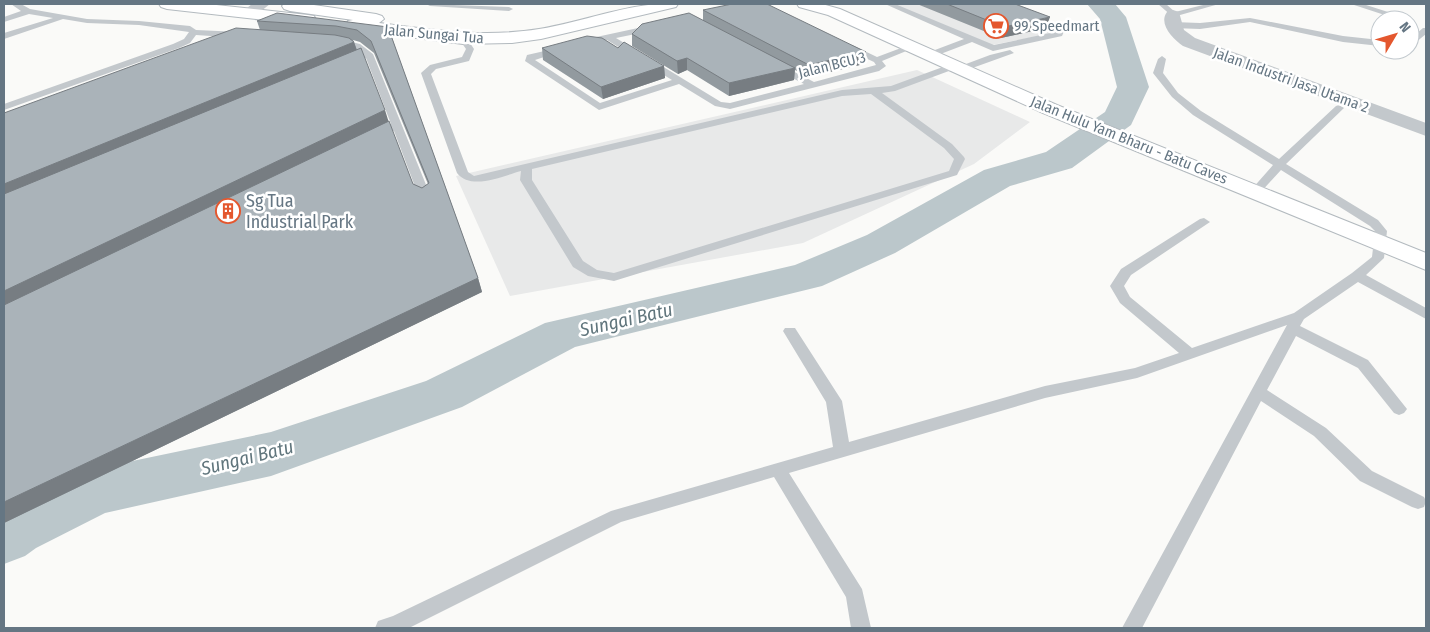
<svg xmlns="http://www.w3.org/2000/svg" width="1430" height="632" viewBox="0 0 1430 632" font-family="'Fira Sans Condensed',sans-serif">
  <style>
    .built { fill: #e8e9e9 }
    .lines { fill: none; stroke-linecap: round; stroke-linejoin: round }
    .river { fill: #bbc7cb; fill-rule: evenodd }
    .secondary-casing { stroke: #b3babf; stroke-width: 2 }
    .service { fill: #c3c8cc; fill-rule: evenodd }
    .minor { fill: #c3c8cc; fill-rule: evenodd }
    .secondary { fill: #fff; fill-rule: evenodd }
    .wall { fill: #929a9f; fill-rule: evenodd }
    .shaded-wall { fill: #777d82 }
    .building { fill: #aab3b9; stroke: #777d82 }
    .labels { text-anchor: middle; stroke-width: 5; stroke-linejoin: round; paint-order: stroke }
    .far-poi-label { font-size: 15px; fill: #657683; stroke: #fff; text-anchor: start }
    .far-street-label { font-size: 15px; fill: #657683; stroke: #fff }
    .poi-label { font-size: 18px; fill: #657683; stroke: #fff; text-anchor: start }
    .water-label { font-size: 19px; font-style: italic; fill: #60757c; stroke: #fff }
  </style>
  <rect width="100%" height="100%" fill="#fafaf8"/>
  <path class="built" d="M893,4H988L1057,30L1055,33L992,45Z
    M917,70L1030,122L974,164L803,243L510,296L456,176Z"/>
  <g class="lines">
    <path class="river" d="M1087,4H1115L1126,17L1149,87L1131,125L1072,168L1010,186L895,253L822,286L575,347L462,407L271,476L105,513L36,548L25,556L4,564V508L74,475L94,469L271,432L426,381L545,323L795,265L867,235L984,170L1046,152L1105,112L1117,87L1100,19Z"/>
    <defs>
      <path id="secondary" d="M159,4H207L308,15L314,16L316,20L314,24L308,25L167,9L161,7Z
        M284,4H307L376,14L382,16L384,19L379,23C434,30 483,38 539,29C585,22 631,1 678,4L676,7L541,39L512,43L463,44L354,30L348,29L346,25L348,21L353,20L290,11L284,9L282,6Z
        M797,4H822L840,9L1057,105L1426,253V270L1043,113L828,15L799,7Z"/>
    </defs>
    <use href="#secondary" class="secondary-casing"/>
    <path class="service" d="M11,4H21L30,9L87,19L139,21L190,26L196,30L240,32L244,35L240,38L196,35L190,43L179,48L4,110V104L173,44L184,39L189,32L139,25L87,23L63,19L4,39V33L53,18L29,14L4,22V17L21,11Z
      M426,4L509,7L513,9L509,11L430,6Z
      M885,4H895L994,45L1055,32L1056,30L1026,19V15H1029L1065,29L1062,36L993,51L972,42L930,58L926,55L927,53L964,39Z
      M1158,4H1166L1175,12L1207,4H1219L1173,17Z
      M1351,4H1363L1413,20L1410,22V20H1400Z
      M1250,18L1343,36L1380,40V46L1343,42L1250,22L1200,29L1173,28L1169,25L1173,22L1200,23Z
      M652,25L655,26V30L616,38L721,102L730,103L804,84L775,69V65H781L814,82L876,65L874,62L846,49V45H852L877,57L909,45L916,47L882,61L886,66L879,71L730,109L715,106L679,84L599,110L525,61L527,55L562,47V51L535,60L600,103L672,80L607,40L587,45L583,42L587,39Z
      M1423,28H1426V34L1410,47V39Z
      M463,36L466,37L474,49L469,61L436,69L431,74L468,172L474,176L842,90L891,86L951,64H957L958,67L990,55L1010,50L1014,53L964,71H958L957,68L895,91L882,93L952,144L964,157L965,159L957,175L614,281L588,276L573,267L520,180L521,171C503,176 471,191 457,173L421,73L430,65L462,57L466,49L459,39ZM871,94L944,148L954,159L949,171L614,273L597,270L583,261L532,180V169L842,96Z
      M339,39L360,44L373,54L431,197L429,199L425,200L419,197L394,131L375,139L370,136L391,124L366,58L350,65H344V61L362,54L354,48L336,44L335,42Z
      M1162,56L1166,59L1163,73L1178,93L1201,111L1279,159L1336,106L1339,105L1344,108L1286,164L1378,220L1387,231L1384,258L1366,275L1426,308V319L1358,282L1304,319L1300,326L1368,360L1407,409L1404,413L1399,415L1394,413L1358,368L1296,336L1267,390L1326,428L1372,471L1424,497L1426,501L1424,507L1418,509L1412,507L1360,481L1314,436L1261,401L1142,628H1122L1287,325L1137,378L1045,398L789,473L862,589L871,628H851L846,597L774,477L621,522L409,628H375L378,621L393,616L611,511L833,447L826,402L783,331L785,328H795L842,401L849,442L1045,386L1135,368L1179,353L1120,303L1110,286L1121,269L1200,219L1204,218L1210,222L1131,275L1124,286L1130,297L1192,348L1294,313L1352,273L1372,257L1375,231L1370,226L1281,170L1259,194H1251L1249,192L1251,190L1273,165L1193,115L1172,97L1153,73L1158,59Z"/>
    <path class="minor" d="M252,4H270L256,15H244L242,12Z
      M1173,10L1179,12L1184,30L1195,38L1426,123V136L1183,46C1173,39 1158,24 1167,12Z"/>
    <use href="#secondary" class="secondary"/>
  </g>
  <path class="wall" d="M917,4H1015L1046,28L1001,38Z
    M703,10L864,64L808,77L795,70L794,80L729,96L687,70L678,74L632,46V34L703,20Z
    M257,21L388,27L478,278L482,292L4,523V113L260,30ZM353,40L360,42L374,53L428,184L422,188L413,184L388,121L357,50L354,42Z
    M542,48H618L664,66L665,78L603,99L543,60Z"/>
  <path class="shaded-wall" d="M1050,17L1046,28L1001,38L1004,27Z
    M354,42L358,54L4,202V184Z
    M866,52L864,64L808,77L809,65Z
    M687,58V70L678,74L677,61Z
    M664,66L665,78L603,99L601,87Z
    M795,68L794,80L729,96V83Z
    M385,110L389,123L4,311V291Z
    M478,278L482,292L4,523V502Z"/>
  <path class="building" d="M732,4H767L866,52L809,65L703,10Z
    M947,4H1015L1050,17L1004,27Z
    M277,13L388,27L478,278L4,502V305L389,121L413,184L422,188L429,183L371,41L357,30L336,26L257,21Z
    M689,13L795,68L729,83L687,58L677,61L632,34L642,24Z
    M236,28L335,35L349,38L354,42L4,184V113Z
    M587,36L602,38L618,48L624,42L664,66L601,87L542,48Z
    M361,48L385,110L4,291V194Z"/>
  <defs>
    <symbol id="supermarket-ring" viewBox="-11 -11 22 22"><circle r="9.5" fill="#fff" stroke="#e4572e" stroke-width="1.5"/><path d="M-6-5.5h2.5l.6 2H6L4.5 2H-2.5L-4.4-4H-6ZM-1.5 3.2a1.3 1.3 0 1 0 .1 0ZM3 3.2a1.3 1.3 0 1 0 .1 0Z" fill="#e4572e"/></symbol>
    <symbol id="building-ring" viewBox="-11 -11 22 22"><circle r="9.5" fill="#fff" stroke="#e4572e" stroke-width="1.5"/><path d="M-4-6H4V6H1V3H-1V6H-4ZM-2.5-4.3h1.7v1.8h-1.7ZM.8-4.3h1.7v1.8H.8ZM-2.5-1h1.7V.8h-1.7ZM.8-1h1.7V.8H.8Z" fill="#e4572e"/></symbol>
  </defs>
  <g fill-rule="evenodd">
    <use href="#supermarket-ring" x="982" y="12" width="28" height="28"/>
    <use href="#building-ring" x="214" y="197" width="28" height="28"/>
  </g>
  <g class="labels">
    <g class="far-poi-label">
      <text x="1014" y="31">99 Speedmart</text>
    </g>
    <g class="far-street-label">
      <text transform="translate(434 34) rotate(5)" y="5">Jalan Sungai Tua</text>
      <text transform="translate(832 65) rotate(-14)" y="5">Jalan BCU 3</text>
      <text transform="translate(1291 80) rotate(20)" y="5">Jalan Industri Jasa Utama 2</text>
      <text transform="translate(1129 140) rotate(22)" y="5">Jalan Hulu Yam Bharu - Batu Caves</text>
    </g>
    <g class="poi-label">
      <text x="246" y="207">Sg Tua<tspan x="246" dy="21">Industrial Park</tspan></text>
    </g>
    <g class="water-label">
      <text transform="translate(626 319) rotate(-13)" y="7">Sungai Batu</text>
      <text transform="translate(247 457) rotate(-14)" y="7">Sungai Batu</text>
    </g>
  </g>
  <rect width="1430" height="632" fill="none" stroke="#657683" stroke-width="10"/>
  <g transform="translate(1395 35) rotate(52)"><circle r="24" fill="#ffffff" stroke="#c1c8cd"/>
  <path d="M0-4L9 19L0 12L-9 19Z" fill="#e4572e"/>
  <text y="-8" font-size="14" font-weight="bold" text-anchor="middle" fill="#657683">N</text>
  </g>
</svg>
